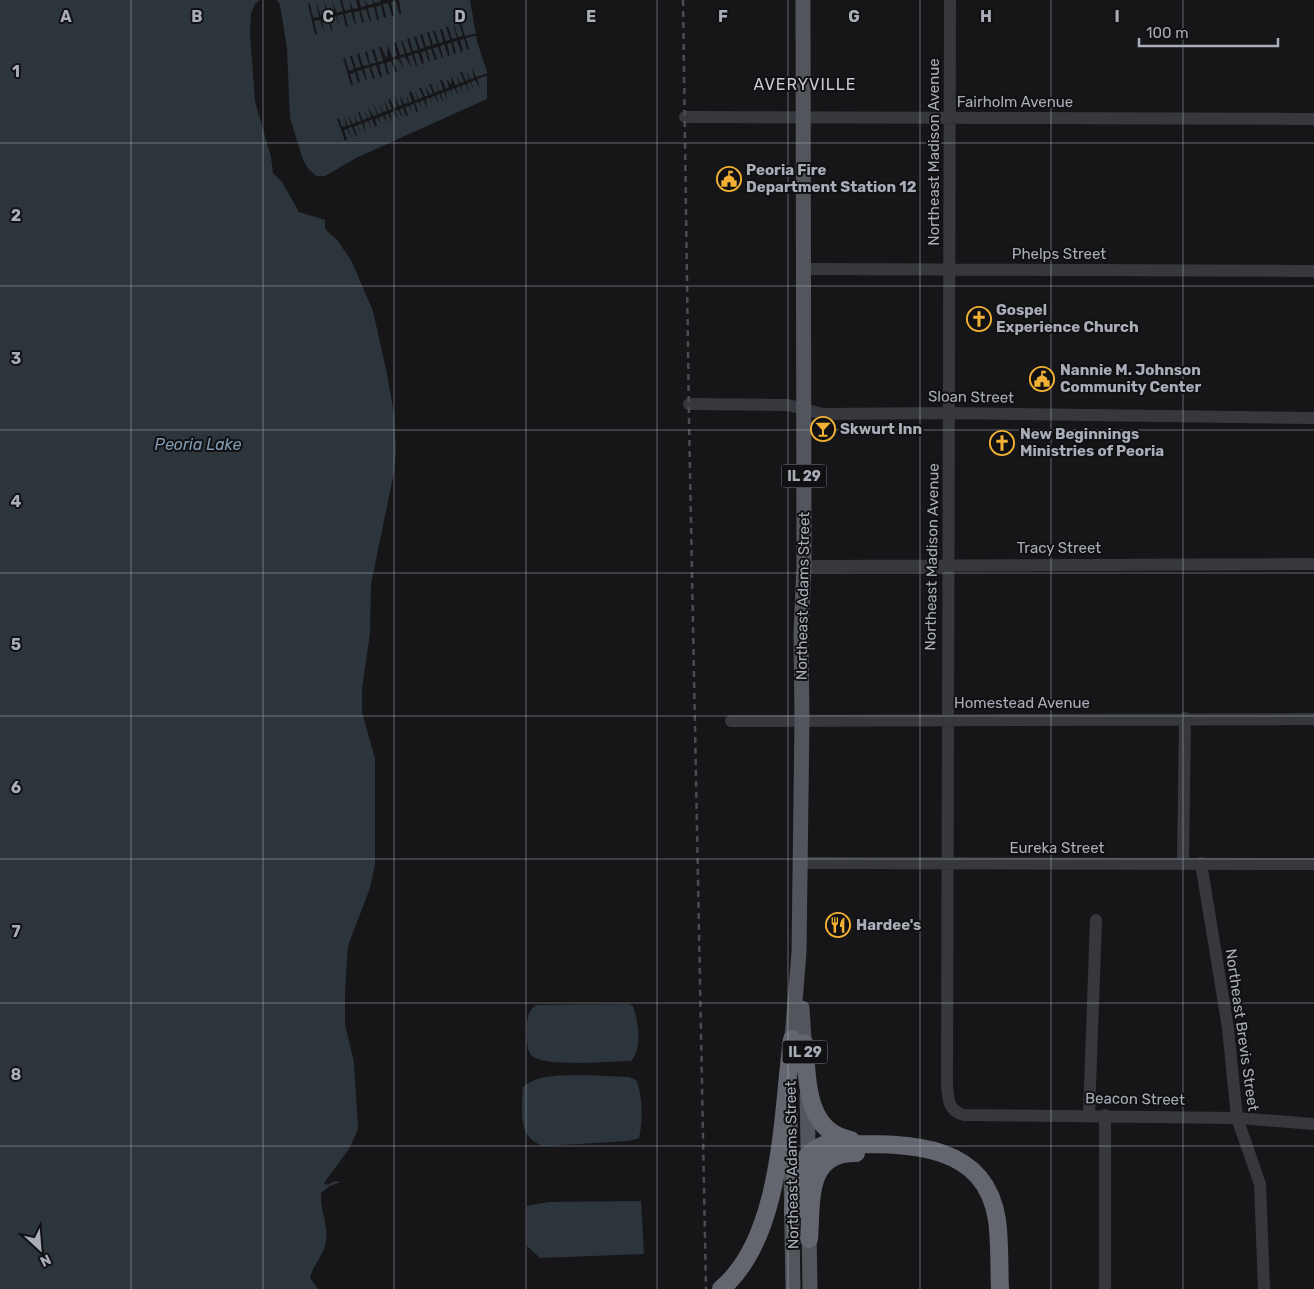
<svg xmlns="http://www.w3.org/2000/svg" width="1314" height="1289" viewBox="0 0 1314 1289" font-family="Rubik,sans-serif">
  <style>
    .water { fill: #2c353c }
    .pier { fill: #161618 }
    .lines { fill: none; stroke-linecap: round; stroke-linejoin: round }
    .minor { stroke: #37383d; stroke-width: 12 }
    .major { stroke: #53555c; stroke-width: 15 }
    .highway { stroke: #63666e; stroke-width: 18 }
    .rail { stroke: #4a4c52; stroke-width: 2.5; stroke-dasharray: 6 5; stroke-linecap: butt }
    .grid { fill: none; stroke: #a8adb8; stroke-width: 1; stroke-opacity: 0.55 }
    .labels { text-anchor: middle; stroke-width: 4; stroke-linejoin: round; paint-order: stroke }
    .shield { fill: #111113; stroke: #7b7e86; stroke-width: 1 }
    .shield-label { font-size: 14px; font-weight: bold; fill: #a8adb8 }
    .street-label { font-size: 15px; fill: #a8adb8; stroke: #111113 }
    .poi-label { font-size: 15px; font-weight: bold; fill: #a8adb8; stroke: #111113; text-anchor: start }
    .neighbourhood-label { font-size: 16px; letter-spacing: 1px; fill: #c9ccd4; stroke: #111113 }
    .water-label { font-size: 16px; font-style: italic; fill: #7f9bb3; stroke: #111113 }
    .grid-label { font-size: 16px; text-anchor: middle; font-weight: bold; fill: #a8adb8; stroke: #111113; stroke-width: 4; stroke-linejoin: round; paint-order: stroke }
  </style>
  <rect width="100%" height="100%" fill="#161618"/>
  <path class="water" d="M0,0H260L255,4L251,13L250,34L255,101L271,157L273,173L282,182L299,212L325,220V229L337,240L351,260L373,311L387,374L394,414L396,450L394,472L371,584L370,633L362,689V712L375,759V864L370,888L348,946L345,993V1025L354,1062L358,1129L349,1149L324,1183L327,1185L335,1181L341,1182L330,1186L321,1193C320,1209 328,1224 326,1241C325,1254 313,1264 310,1278L318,1289H0Z
    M277,0H470L477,41L487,72V99L356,158L325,176H317L309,170L303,160L290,118L287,48L280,5Z
    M628,1004L633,1006C638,1021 643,1048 631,1061C613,1061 542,1068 531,1055C527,1050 527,1040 527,1033C527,1021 526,1013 536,1005Z
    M584,1075L629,1077L636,1080C643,1095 643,1121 639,1138L629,1141L544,1146C517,1138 522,1111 523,1087C540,1073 562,1076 584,1075Z
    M641,1201L644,1254L540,1258L527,1246V1206L548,1202Z"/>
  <path class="pier" d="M324,0L329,14L335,13L332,0L337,13L343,11L340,0H342L345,11L351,9L349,0L353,9L358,8L356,0H359L361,7L366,6L364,0L368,5L373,4L372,0L375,3L380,2V0H399L401,14H399L396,1L391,2L394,16H392L388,3L383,4L386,17L384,18L381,5L376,7L379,19L377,20L374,7L368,8L371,21L370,22L366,9L361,10L364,23H362L359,11L354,12L356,25H355L351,12L345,14L348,27H346L343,14L337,16L340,29L336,16L330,18L332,30L331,31L328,18L322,19L324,32L320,20L314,21L317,34H315L308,4L310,3L313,18L319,17L316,2L321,16L327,15Z
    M459,23H461L465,36L478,33V35L466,38L469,49L467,50L464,39L460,40L463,51L461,52L457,41L453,42L456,53L454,54L451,43L447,44L450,55L448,56L444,44L440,46L443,57L442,58L438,47L433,48L437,59L435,60L431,49L427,50L430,61L429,62L425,51L421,52L424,63L422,64L418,53L414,54L417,65L416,66L412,55L408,56L411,67L405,57L400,58L404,69L398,59L393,60L397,71L395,72L391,61L386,63L389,74H387L384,63L379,65L382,76L380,77L376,65L371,67L375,78L373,79L369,67L364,69L367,80L366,81L362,70L357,71L360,82L358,83L355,72L350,74L353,85H351L343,58H345L349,71L354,69L350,56H352L356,68L361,67L357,54L359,53L363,66L369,65L365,52L367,51L370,64L376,63L372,50L374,49L378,62L383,61L379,47H381L387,59L388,45L392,57L397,56L394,43L396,42L400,55L405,54L401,41L402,40L407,53L411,52L407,39L409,38L413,51L418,50L414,37L416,36L420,49L424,48L420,35L422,34L426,47L431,45L427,33L429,32L433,45L437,43L433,31H435L439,43L443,42L440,29H442L446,41L450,40L446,27L448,26L452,39L457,38L453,25H454L458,37L463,36Z
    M472,68L476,77L489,73V75L477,79L480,88L475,80L471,82L474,90L470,82L467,84L469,92L465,84L461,86L463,94L460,86L456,88L459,96L454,88L451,90L453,98L450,90L446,92L447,100L444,92L441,94L443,102L439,94L436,96L439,103L434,96L430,98L433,105L429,98L426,99L427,108L423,100L420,102L422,110L419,102L415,103L418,111L416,112L414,104L410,105L413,113L409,106L405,107L408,115L406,116L403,108L400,109L402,118L398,110L395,111L398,119L393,112L390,113L392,121L388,114L385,115L387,123L383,116L379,117L381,125L378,118L375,119L377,126L375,127L372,119L369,121L372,131L368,121L364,123L366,133L362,123L358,125L361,134L357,125L354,127L357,136L356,137L352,127L348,128L352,138L347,129L344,130L347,140L345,141L337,119L339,118L342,127L346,126L344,116L348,126L351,124L347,115L353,124L356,122L354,113L357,122L361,121L358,112L359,111L363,120L367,118L364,109L368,118L371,117L368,107L373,116L377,115L374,105L378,114L382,113L380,103L383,112L387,111L384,101L389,110L392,109L388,100L390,99L394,108L397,107L395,97L399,106L402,105L400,95L404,104L408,103L406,93L409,103L412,102L409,92L411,91L415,100L418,99L414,90L419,99L423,97L419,88H421L425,96H428L425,86L430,95L433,93L429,84H431L435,93L438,91L436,82L439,91L443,90L440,80H442L446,89L449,87L446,78L451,85L452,76L455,85L459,84L456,74L460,83L464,82L460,72H462L466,81L469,80L466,70L470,79L474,78Z"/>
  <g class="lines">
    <path class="minor" d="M950,0L947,1084C948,1099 948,1111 964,1115L1237,1118L1314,1124
      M685,117L1314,119
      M804,269L1314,271
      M689,404L788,405L823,414L949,413L1314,418
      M804,566L1314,564
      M731,721L1314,719
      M801,863L1314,864
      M1183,863L1185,718
      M1201,863L1228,1028L1237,1118L1260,1184L1264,1289
      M1089,1114L1096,920
      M1105,1115V1289"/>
    <path class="major" d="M802,1008L805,1055
      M791,1051L799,952L802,720L801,633L804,566L803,0
      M807,1096L809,1193
      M790,1114L793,1289
      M809,1228L810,1289"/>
    <path class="highway" d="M804,1043C808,1080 805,1132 851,1140
      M793,1213C794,1185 796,1153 827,1144C891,1145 984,1134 997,1220C1000,1242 999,1266 1000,1289
      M809,1239C812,1202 805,1152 856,1153
      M721,1289C783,1237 782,1113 792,1039"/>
    <path class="rail" d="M683,0L689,419L706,1289"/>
  </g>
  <path class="grid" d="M131,0V1289M263,0V1289M394,0V1289M526,0V1289M657,0V1289M788,0V1289M920,0V1289M1051,0V1289M1183,0V1289M0,143H1314M0,286H1314M0,430H1314M0,573H1314M0,716H1314M0,859H1314M0,1003H1314M0,1146H1314"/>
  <defs>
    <symbol id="civic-ring" viewBox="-11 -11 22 22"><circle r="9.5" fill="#111113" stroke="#f2b134" stroke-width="1.5"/><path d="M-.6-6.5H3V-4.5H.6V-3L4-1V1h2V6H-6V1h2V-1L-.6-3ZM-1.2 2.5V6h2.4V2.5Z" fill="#f2b134"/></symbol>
    <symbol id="church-ring" viewBox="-11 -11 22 22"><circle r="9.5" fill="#111113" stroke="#f2b134" stroke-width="1.5"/><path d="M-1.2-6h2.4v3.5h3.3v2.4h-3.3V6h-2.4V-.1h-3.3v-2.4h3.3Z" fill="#f2b134"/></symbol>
    <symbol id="bar-ring" viewBox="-11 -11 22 22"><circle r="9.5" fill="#111113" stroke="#f2b134" stroke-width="1.5"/><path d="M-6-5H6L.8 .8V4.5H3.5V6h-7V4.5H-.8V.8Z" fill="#f2b134"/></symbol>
    <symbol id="restaurant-ring" viewBox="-11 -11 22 22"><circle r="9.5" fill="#111113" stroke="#f2b134" stroke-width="1.5"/><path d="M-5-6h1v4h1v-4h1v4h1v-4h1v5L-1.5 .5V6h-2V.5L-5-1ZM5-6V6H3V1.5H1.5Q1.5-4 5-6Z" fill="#f2b134"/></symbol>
  </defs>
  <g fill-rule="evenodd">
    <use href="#civic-ring" x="715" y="165" width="28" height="28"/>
    <use href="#church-ring" x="965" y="305" width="28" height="28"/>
    <use href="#civic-ring" x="1028" y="365" width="28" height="28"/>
    <use href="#bar-ring" x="809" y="415" width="28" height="28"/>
    <use href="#church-ring" x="988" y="429" width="28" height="28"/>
    <use href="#restaurant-ring" x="824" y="911" width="28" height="28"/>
  </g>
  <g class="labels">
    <g class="shield">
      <rect x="781.5" y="464.5" width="45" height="23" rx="4"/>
      <rect x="782.5" y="1040.5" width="45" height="23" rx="4"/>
    </g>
    <g class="shield-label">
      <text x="804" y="481">IL 29</text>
      <text x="805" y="1057">IL 29</text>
    </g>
    <g class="street-label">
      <text x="1015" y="107">Fairholm Avenue</text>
      <text transform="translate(934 152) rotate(-90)" y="5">Northeast Madison Avenue</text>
      <text x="1059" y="259">Phelps Street</text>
      <text transform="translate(971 397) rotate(1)" y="5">Sloan Street</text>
      <text x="1059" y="553">Tracy Street</text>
      <text transform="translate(932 557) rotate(-89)" y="5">Northeast Madison Avenue</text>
      <text transform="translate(803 596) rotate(-89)" y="5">Northeast Adams Street</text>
      <text x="1022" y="708">Homestead Avenue</text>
      <text x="1057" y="853">Eureka Street</text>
      <text transform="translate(1242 1030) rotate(82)" y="5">Northeast Brevis Street</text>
      <text transform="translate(1135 1099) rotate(1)" y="5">Beacon Street</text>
      <text transform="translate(792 1165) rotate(-91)" y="5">Northeast Adams Street</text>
    </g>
    <g class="poi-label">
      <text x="746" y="175">Peoria Fire<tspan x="746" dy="17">Department Station 12</tspan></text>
      <text x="996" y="315">Gospel<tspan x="996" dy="17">Experience Church</tspan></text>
      <text x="1060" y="375">Nannie M. Johnson<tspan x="1060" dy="17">Community Center</tspan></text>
      <text x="840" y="434">Skwurt Inn</text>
      <text x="1020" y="439">New Beginnings<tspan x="1020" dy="17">Ministries of Peoria</tspan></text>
      <text x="856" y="930">Hardee's</text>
    </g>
    <g class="neighbourhood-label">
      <text x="805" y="90">AVERYVILLE</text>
    </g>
    <g class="water-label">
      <text x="198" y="450">Peoria Lake</text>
    </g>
  </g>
  <g class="grid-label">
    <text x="66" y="22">A</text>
    <text x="197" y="22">B</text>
    <text x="328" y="22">C</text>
    <text x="460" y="22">D</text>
    <text x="591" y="22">E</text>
    <text x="723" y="22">F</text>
    <text x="854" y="22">G</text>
    <text x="986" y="22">H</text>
    <text x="1117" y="22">I</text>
    <text x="16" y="77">1</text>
    <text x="16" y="221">2</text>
    <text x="16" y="364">3</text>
    <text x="16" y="507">4</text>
    <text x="16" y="650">5</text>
    <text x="16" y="793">6</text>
    <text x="16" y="937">7</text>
    <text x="16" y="1080">8</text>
  </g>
  <g transform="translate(40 1249) rotate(154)" stroke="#111113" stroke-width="4" paint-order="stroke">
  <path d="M0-4L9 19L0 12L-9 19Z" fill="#a8adb8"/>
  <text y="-8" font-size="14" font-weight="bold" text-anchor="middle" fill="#a8adb8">N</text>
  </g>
  <path d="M1139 38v8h139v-8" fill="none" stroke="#a8adb8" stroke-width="2.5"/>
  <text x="1146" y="38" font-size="15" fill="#a8adb8" stroke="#111113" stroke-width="4" paint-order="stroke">100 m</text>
</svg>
